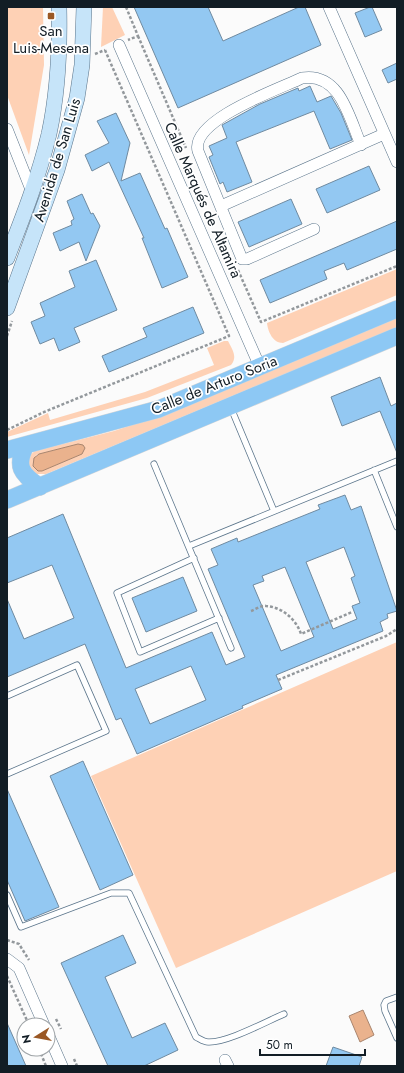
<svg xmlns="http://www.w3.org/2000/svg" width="404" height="1073" viewBox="0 0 404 1073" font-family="Jost,sans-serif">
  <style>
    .green { fill: #fed1b5; fill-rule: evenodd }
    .water { fill: #eab28d; stroke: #a9856e }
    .building { fill: #93c8f2; stroke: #6f8aa0; fill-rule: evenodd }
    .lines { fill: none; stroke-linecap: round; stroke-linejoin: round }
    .lane-casing { stroke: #5b758b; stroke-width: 7 }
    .street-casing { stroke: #5b758b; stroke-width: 12 }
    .secondary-casing { stroke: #5b758b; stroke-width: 16 }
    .primary-casing { stroke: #d4d6d8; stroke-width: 18 }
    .path { stroke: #93989c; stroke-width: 2.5; stroke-dasharray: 3 2; stroke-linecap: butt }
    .lane { stroke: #fff; stroke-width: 5.5 }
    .street { stroke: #fff; stroke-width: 11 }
    .secondary { stroke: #c6e4f9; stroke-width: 15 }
    .primary { stroke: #8dc8f4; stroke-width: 17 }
    .poi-dot { fill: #9a5825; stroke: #fff; stroke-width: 1.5 }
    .labels { text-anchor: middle; stroke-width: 3.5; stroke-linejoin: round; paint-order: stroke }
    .poi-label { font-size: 15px; fill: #121d25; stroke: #fff }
    .street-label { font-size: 15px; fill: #121d25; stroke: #fff }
  </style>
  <rect width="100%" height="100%" fill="#fbfbfb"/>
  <path class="green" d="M7,7H43L44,65L29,155L7,95Z
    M103,7H112L125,35L101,47Z
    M397,269V295L283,343C273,343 268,332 267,323Z
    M397,318V327L46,474H34L28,464L29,456L35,451L114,431L171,412ZM78,444L82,454L42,471L33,466L36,455L39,454Z
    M224,341H228C232,349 238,357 231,365L147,398L7,437V432L48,413L50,420L145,392L214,365L207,348Z
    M397,642V871L176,968L91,776Z"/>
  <path class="water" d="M78,444L83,445L85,448L82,454L42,471H38L33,466L34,458L39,454Z
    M363,1010L374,1035L360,1042L349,1016Z"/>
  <path class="building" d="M134,7H208L223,41L299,7H305L321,45L178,108Z
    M370,7H372L382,30L365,37L355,13Z
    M397,63V79L388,83L382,70Z
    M310,86L317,102L331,96L341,113L352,140L330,149L314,111L236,142L252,182L227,192L223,182L220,184L209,157L213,155L209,146L227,138L222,125L260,104L298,88L299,91Z
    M116,113L130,143L121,181L140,173L165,229L167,228L188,277L162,288L142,238H144L109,162L92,171L85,155L109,143L97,121Z
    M369,166L380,190L327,213L316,189Z
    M82,194L91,214L93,213L100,226L86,261L79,242L60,251L53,233L72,225L71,221L74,219L67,201Z
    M291,199L302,224L249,247L238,222Z
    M397,221V249L347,270L344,263L324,271L327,279L270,303L260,280Z
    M96,260L117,310L74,328L80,342L59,351L54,338L40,344L31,322L45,316L40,303L75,287L69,271Z
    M193,307L204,333L109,372L102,356L147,337L143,328Z
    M380,377L391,406L397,403V453L380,411L342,426L331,397Z
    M345,495L351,510L361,506L397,611L387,614L388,618L380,622L383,631L276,675L282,689L242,706L243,708L137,754L121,718L116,720L85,644L7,677V599L24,639L74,618L52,565L7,583V538L63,514L126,668L212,632L226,665L245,657L208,569L218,565L211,549L237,538L238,542L320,509L318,505ZM344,547L355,576L351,578L360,603L352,606L357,619L333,629L306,562ZM285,567L314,637L281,651L253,585L264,581L262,576ZM191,666L206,700L150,724L135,689Z
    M183,577L197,611L146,632L132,598Z
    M83,761L133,875L100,890L50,776Z
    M7,789L59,907L25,921L7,880Z
    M123,935L136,963L105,977L132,1038L165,1023L178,1050L144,1066H108L61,963Z
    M7,1023L26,1066H7Z
    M333,1047L362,1057L359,1066H326Z"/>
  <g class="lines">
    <defs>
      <path id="lane" d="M231,408L274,511
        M154,464L231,648
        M374,470L397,527
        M189,546L397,461
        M194,558L117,593L140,652L219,618
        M7,696L77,665L106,731L7,774
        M7,895L21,927L111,893H129L196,1037C200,1039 204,1042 208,1042C227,1043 265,1022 284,1014
        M397,997L386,1001L384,1005L385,1011L397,1038"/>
      <path id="street" d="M329,7L397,162
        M119,45L260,367
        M7,129L32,192
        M221,206L384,134
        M314,229L247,259H242L198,151C190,120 279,89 302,78C340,72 349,117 361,145
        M7,959L19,968L44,1025
        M48,1034L62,1066
        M225,1060L228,1066"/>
      <path id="secondary" d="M7,258C23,217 39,176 49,134C58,92 60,49 59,7
        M7,308L57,170L77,98L82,65L84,7"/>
      <path id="primary" d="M26,445C15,466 21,474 40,487
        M7,450L159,409L397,309
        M7,500L397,336"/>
    </defs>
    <use href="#lane" class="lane-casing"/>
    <use href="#street" class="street-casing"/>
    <use href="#secondary" class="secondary-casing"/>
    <use href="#primary" class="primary-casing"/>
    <path class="path" d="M126,7L138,36L128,40
      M138,36L186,148
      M95,54L105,50
      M238,270L261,322L397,266
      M7,336L12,321
      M7,430L44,412L229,336L105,50
      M251,611C256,609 262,605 266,606C282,607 296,619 301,634L352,612
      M278,680L386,636L397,629
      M7,940L19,944L29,960
      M7,976L29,1025
      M56,1019L61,1029
      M39,1049L46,1066
      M74,1059L77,1066"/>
    <use href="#lane" class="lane"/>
    <use href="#street" class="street"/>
    <use href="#secondary" class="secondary"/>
    <use href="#primary" class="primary"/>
  </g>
  <rect class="poi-dot" x="47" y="12" width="8" height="8" rx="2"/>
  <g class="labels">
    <g class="poi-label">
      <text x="51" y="36">San<tspan x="51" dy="17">Luis-Mesena</tspan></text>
    </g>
    <g class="street-label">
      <text transform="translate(57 160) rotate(-73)" y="5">Avenida de San Luis</text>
      <text transform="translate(203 200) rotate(66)" y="5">Calle Marqués de Altamira</text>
      <text transform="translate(214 385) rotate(-22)" y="5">Calle de Arturo Soria</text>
    </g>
  </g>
  <rect width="404" height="1073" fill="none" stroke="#121d25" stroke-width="16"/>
  <g transform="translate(36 1037) rotate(259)"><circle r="19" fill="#ffffff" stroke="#a0a5a8"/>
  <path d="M0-3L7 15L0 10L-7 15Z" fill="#9a5825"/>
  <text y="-6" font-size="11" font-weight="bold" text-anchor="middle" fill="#121d25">N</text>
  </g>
  <path d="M260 1049v6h105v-6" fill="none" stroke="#121d25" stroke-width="2"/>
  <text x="266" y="1049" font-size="12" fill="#121d25" stroke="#ffffff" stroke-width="3" paint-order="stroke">50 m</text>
</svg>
